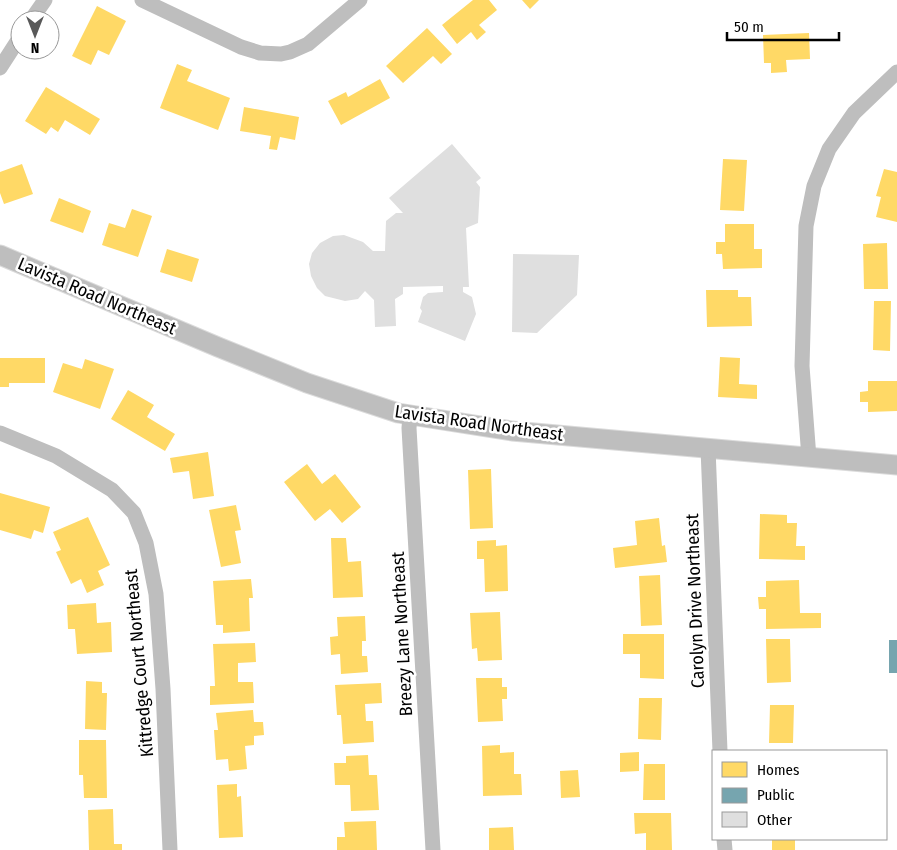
<svg xmlns="http://www.w3.org/2000/svg" width="897" height="850" viewBox="0 0 897 850" font-family="'Fira Sans Condensed',sans-serif">
  <style>
    .homes { fill: #ffd966 }
    .public { fill: #76a5af }
    .building { fill: #dfdfdf }
    .lines { fill: none; stroke-linecap: round; stroke-linejoin: round }
    .major-casing { stroke: #dbdbdb; stroke-width: 21 }
    .minor { stroke: #bebebe; stroke-width: 15 }
    .major { stroke: #bebebe; stroke-width: 19 }
    .labels { text-anchor: middle; stroke-width: 5; stroke-linejoin: round; paint-order: stroke }
    .street-label { font-size: 18px; fill: #000; stroke: #fff }
  </style>
  <rect width="100%" height="100%" fill="#fff"/>
  <path class="homes" d="M473,0H489L497,10L479,25L486,32L477,40L471,32L457,44L442,25Z
    M522,0H539L530,9Z
    M97,6L126,21L109,55L98,50L91,65L72,56Z
    M427,28L452,54L441,64L433,56L403,83L386,66Z
    M809,33L810,59L786,60L787,72L771,73V63H764L763,35Z
    M177,64L192,70L187,81L230,98L218,130L160,108Z
    M380,79L390,98L341,125L328,101L346,92L348,97Z
    M46,87L100,119L90,135L65,120L58,132L51,127L46,134L25,121Z
    M244,107L299,117L295,140L280,137L277,150L269,149L271,136L240,131Z
    M723,159L747,160L744,211L720,210Z
    M22,164L33,194L4,204L0,193V172Z
    M884,169L897,172V222L876,217L881,197L876,196Z
    M59,198L91,211L83,233L50,221Z
    M132,209L152,216L138,257L102,245L109,223L125,228Z
    M725,224H754V249H762V268L723,269L722,254H716V242H725Z
    M887,243L888,289H864L863,244Z
    M167,249L199,259L192,282L160,272Z
    M706,290H738V297H751L752,326L707,327Z
    M874,301H891L890,351L873,350Z
    M720,357L740,358L739,384L757,385V399L718,397Z
    M0,358H45V383H9V387H0Z
    M85,359L114,369L100,409L53,392L63,363L82,369Z
    M868,381H897V411L868,412V402H860V392L868,391Z
    M128,390L154,405L147,417L175,434L165,451L111,419Z
    M208,452L214,496L193,499L189,471L173,473L170,458Z
    M307,464L322,484L335,474L361,507L342,523L330,509L315,521L284,482Z
    M491,469L493,528L470,529L468,470Z
    M0,493L50,507L43,533L34,530L31,539L0,530Z
    M236,505L241,530L235,531L241,563L221,567L209,510Z
    M760,514L787,515V523H797L796,546H805V560L759,559Z
    M88,517L110,565L98,571L104,585L87,593L81,579L71,584L56,552L61,550L53,532Z
    M659,518L662,546L665,545L667,562L615,568L613,548L637,545L635,521Z
    M331,538H346L348,562L361,561L363,597L333,598Z
    M496,540V546L507,545L508,591L485,592L484,559H477V541Z
    M660,575L662,625L641,626L639,576Z
    M251,579L253,598H249L250,631L223,633V625H216L213,581Z
    M799,580L800,613H821V628L766,629V609H759L758,597H766V581Z
    M96,603L97,623L111,622L112,652L77,654L75,629H68L67,605Z
    M500,612L502,660L478,661L477,648L472,649L470,613Z
    M365,616L366,641H362V656H367L368,672L341,674L340,654L331,655L330,637L338,636L337,617Z
    M623,634H664V679L640,678V654H623Z
    M766,639H790L791,682L767,683Z
    M255,643L256,662L238,663V682H253L254,703L210,705V686H215L213,644Z
    M476,678H502V687H507V699H502L503,721L478,722Z
    M86,681L102,682V693H107L106,730L85,729Z
    M381,683L382,703L365,704L366,721H373L374,742L343,744L341,715H337L335,685Z
    M639,698H662L661,740L638,739Z
    M770,705H794L793,743H769Z
    M253,710L254,722H263L264,735L254,736V745L245,746L247,769L229,771L228,759L216,760L214,730H218L216,713Z
    M79,740H106L107,798H84L83,775H79Z
    M500,745V753L514,752V774H521L522,795L483,796L482,746Z
    M639,752V771L620,772V753Z
    M368,755L369,775H377L379,810L351,811L350,785H335L334,763H346V756Z
    M644,764H665V800H643Z
    M578,770L580,797L561,798L560,771Z
    M237,784V797L241,796L243,837L219,838L217,785Z
    M113,809L114,844H122V850H89L88,810Z
    M634,813H671L672,850H646V833L635,834Z
    M376,821L377,850H337V837H345L344,822Z
    M513,827L514,850H489V828Z
    M772,839H795V850H772Z"/>
  <path class="public" d="M889,640H897V673H889Z"/>
  <path class="building" d="M452,144L481,178L476,182L480,187L478,223L466,228L469,287H463V292L472,297L476,314L465,341L418,322L422,311L420,308L423,297L428,293L443,292V286L403,287V294L395,299L396,326L375,327L374,300L365,291L358,299L345,301L325,296L317,288L311,276L309,264L312,253L320,243L333,236L344,235L363,242L373,251H385L386,221L396,213H403L389,198Z
    M513,254L579,255L577,295L537,333L512,332Z"/>
  <g class="lines">
    <defs>
      <path id="major" d="M0,255L218,347L307,383L398,413L512,431L897,465"/>
    </defs>
    <use href="#major" class="major-casing"/>
    <path class="minor" d="M142,0L241,47L260,53L281,54L290,52L308,44L360,0
      M31,20L45,0
      M0,68L20,37
      M410,416L409,428L433,850
      M0,433L56,456L112,490L134,513L146,543L156,594L163,689L170,850
      M708,448L720,751
      M809,458L802,366L806,226L814,186L829,149L854,113L897,72
      M724,839L725,850"/>
    <use href="#major" class="major"/>
  </g>
  <g class="labels">
    <g class="street-label">
      <text transform="translate(97 296) rotate(23)" y="6">Lavista Road Northeast</text>
      <text transform="translate(479 423) rotate(8)" y="6">Lavista Road Northeast</text>
      <text transform="translate(695 601) rotate(-92)" y="6">Carolyn Drive Northeast</text>
      <text transform="translate(402 634) rotate(-93)" y="6">Breezy Lane Northeast</text>
      <text transform="translate(139 663) rotate(-95)" y="6">Kittredge Court Northeast</text>
    </g>
  </g>
  <rect x="712" y="750" width="175" height="90" fill="#ffffff" stroke="#999999"/>
  <rect x="722" y="762" width="25" height="15" fill="#ffd966" stroke="#999999"/>
  <text x="757" y="775" font-size="15" fill="#000000">Homes</text>
  <rect x="722" y="788" width="25" height="15" fill="#76a5af" stroke="#999999"/>
  <text x="757" y="800" font-size="15" fill="#000000">Public</text>
  <rect x="722" y="812" width="25" height="15" fill="#dfdfdf" stroke="#999999"/>
  <text x="757" y="825" font-size="15" fill="#000000">Other</text>
  <g transform="translate(35 35) rotate(180)"><circle r="24" fill="#ffffff" stroke="#999999"/>
  <path d="M0-4L9 19L0 12L-9 19Z" fill="#595959"/>
  <text y="-8" font-size="14" font-weight="bold" text-anchor="middle" fill="#000000">N</text>
  </g>
  <path d="M727 32v8h112v-8" fill="none" stroke="#000000" stroke-width="2.5"/>
  <text x="734" y="32" font-size="15" fill="#000000" stroke="#ffffff" stroke-width="4" paint-order="stroke">50 m</text>
</svg>
